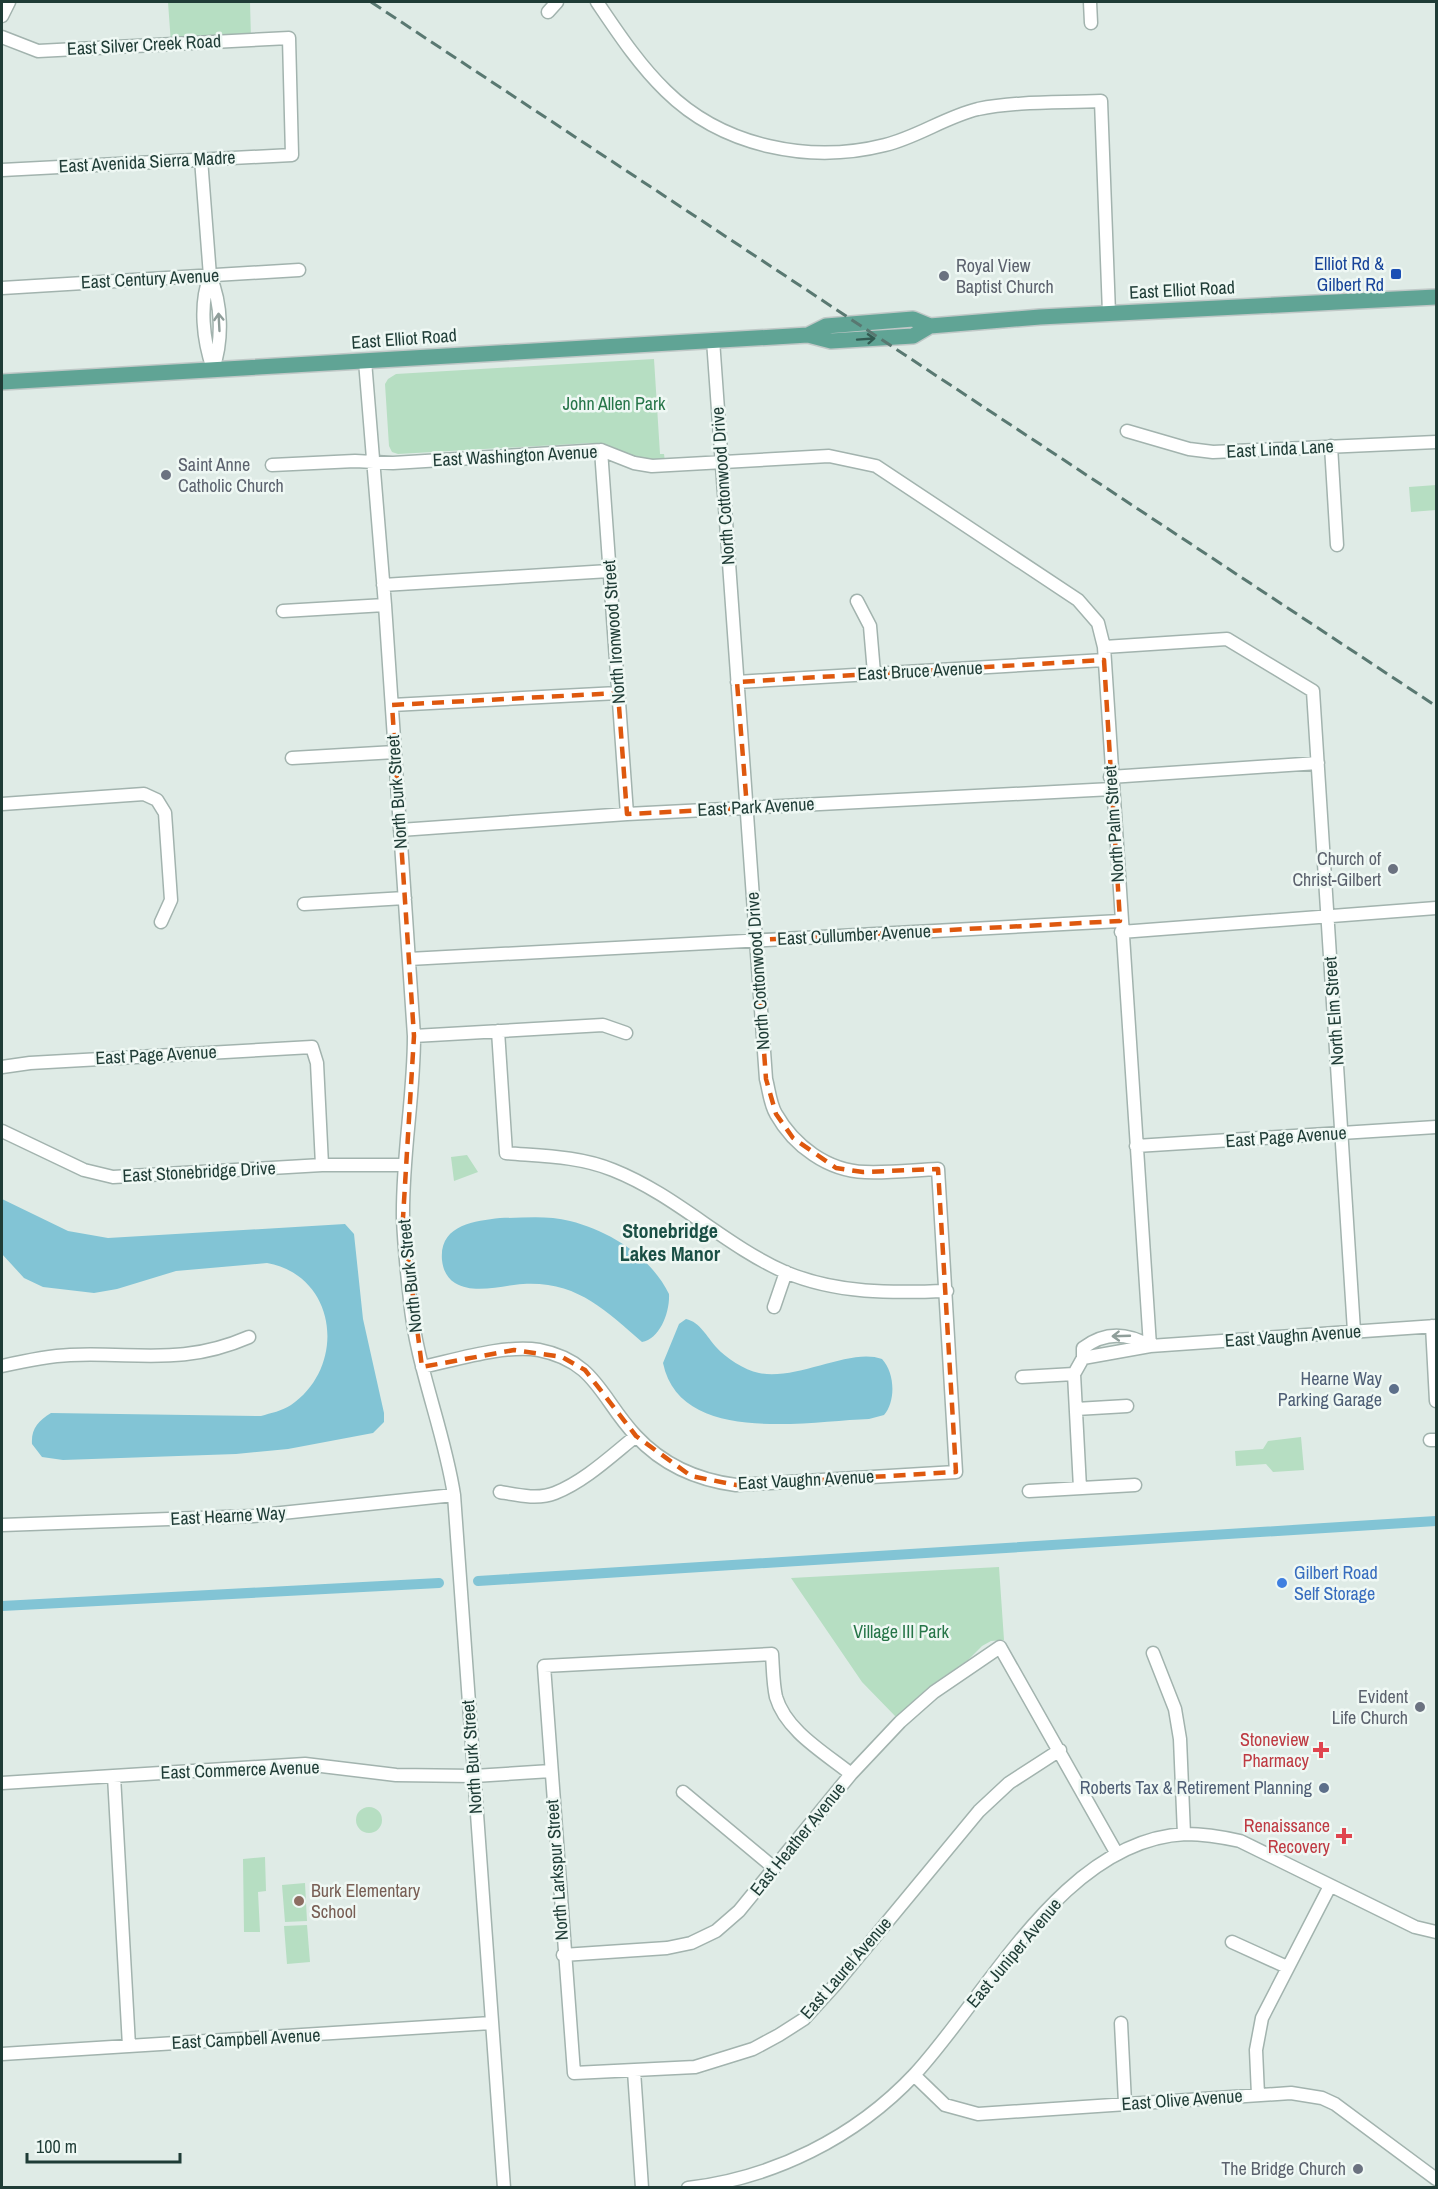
<svg xmlns="http://www.w3.org/2000/svg" width="1438" height="2189" viewBox="0 0 1438 2189" font-family="'Archivo Narrow',sans-serif">
  <style>
    .green { fill: #b6dec2 }
    .water { fill: #82c4d5 }
    .lines { fill: none; stroke-linecap: round; stroke-linejoin: round }
    .canal { stroke: #82c4d5; stroke-width: 10 }
    .minor-casing { stroke: #a2b3ae; stroke-width: 15 }
    .major-casing { stroke: #c0c8c7; stroke-width: 18 }
    .minor { stroke: #fff; stroke-width: 12 }
    .major { stroke: #60a495; stroke-width: 15 }
    .rail { stroke: #597871; stroke-width: 3; stroke-dasharray: 12 6; stroke-linecap: butt }
    .oneway { stroke: #8f9e9a }
    .oneway2 { stroke: #325b52 }
    .marked { fill: none; stroke: #de580e; stroke-width: 4.5; stroke-dasharray: 12 8; stroke-linejoin: round }
    .transit-dot { fill: #1a4fb4; stroke: #eff8f4; stroke-width: 2 }
    .worship-dot { fill: #6b7280; stroke: #eff8f4; stroke-width: 2 }
    .service-dot { fill: #5c6f8a; stroke: #eff8f4; stroke-width: 2 }
    .shop-dot { fill: #3f7fe0; stroke: #eff8f4; stroke-width: 2 }
    .health-dot { fill: #e0444e; stroke: #eff8f4; stroke-width: 2 }
    .education-dot { fill: #8d6e63; stroke: #eff8f4; stroke-width: 2 }
    .labels { text-anchor: middle; stroke-width: 5; stroke-linejoin: round; paint-order: stroke }
    .street-label { font-size: 18px; fill: #1f3c36; stroke: #eff8f4 }
    .transit-label { font-size: 18px; fill: #164399; stroke: #eff8f4; text-anchor: end }
    .worship-label { font-size: 18px; fill: #5b616d; stroke: #eff8f4; text-anchor: end }
    .park-label { font-size: 18px; fill: #267548; stroke: #eff8f4 }
    .service-label { font-size: 18px; fill: #4e5e75; stroke: #eff8f4; text-anchor: end }
    .shop-label { font-size: 18px; fill: #366cbe; stroke: #eff8f4; text-anchor: start }
    .health-label { font-size: 18px; fill: #be3a42; stroke: #eff8f4; text-anchor: end }
    .education-label { font-size: 18px; fill: #785e54; stroke: #eff8f4; text-anchor: start }
    .neighbourhood-label { font-size: 20px; font-weight: bold; fill: #1a4f45; stroke: #eff8f4 }
  </style>
  <rect width="100%" height="100%" fill="#dfebe6"/>
  <path class="green" d="M168,2H250L251,39L171,44Z
    M654,359L660,454H664L665,462L637,458L613,447L591,443L398,454L392,452L389,446L385,384L388,379L396,374Z
    M1436,485V510L1411,512L1409,487Z
    M467,1155L478,1172L454,1181L451,1157Z
    M1301,1437L1304,1470L1273,1472L1266,1464L1236,1466L1235,1451L1263,1449L1268,1441Z
    M999,1567L1004,1640L991,1641L982,1646L968,1660L930,1686L896,1717L862,1682L791,1578Z
    M356 1820a13 13 0 1 1 26 0a13 13 0 1 1-26 0Z
    M265,1857L266,1891L258,1892L260,1932H244L243,1859Z
    M305,1883L307,1921L285,1922L282,1885Z
    M307,1925L310,1962L287,1964L284,1926Z"/>
  <path class="water" d="M2,1199L68,1231L108,1238L345,1224L354,1234L363,1319L384,1413V1422L373,1433L288,1449L236,1454L63,1460L42,1457L32,1444C31,1429 38,1421 51,1413L261,1416C271,1413 282,1411 291,1405C347,1367 338,1276 267,1263L176,1271L117,1289L94,1293L43,1287L24,1278L2,1254Z
    M500,1218C523,1218 548,1215 570,1221C610,1231 651,1257 669,1294C670,1312 660,1339 642,1342C605,1310 577,1281 523,1284C502,1285 475,1295 455,1283C447,1278 443,1270 442,1260C439,1225 474,1221 500,1218Z
    M686,1319C700,1322 707,1337 716,1347C726,1358 744,1370 759,1373C797,1381 851,1347 882,1359C895,1373 896,1401 884,1415L869,1419C809,1421 680,1446 663,1363L679,1324Z"/>
  <g class="lines">
    <path class="canal" d="M478,1581L1436,1521
      M2,1606L439,1583"/>
    <defs>
      <path id="minor" d="M597,2C618,33 639,65 666,91C723,147 810,164 885,145C918,137 945,117 978,109C1017,101 1061,103 1101,101L1109,313
        M1090,2L1091,23
        M548,12L557,2
        M2,16L9,2
        M2,37L38,51L289,38L292,155L2,170
        M201,159L210,276C222,304 223,340 213,369
        M210,276C199,304 203,340 213,369
        M2,288L299,270
        M365,361L385,605L414,1036C414,1097 402,1157 403,1218C404,1245 407,1273 410,1300C416,1366 444,1429 454,1495L504,2188
        M1127,431L1189,449L1213,452L1436,442
        M1331,446L1337,545
        M601,450L627,814
        M272,465L355,461L393,463L601,450L634,463L652,466L829,456L876,466L1078,600L1098,623L1104,647L1150,1346L1436,1326
        M383,585L609,571
        M857,601L870,626L874,673
        M283,611L385,605
        M1104,647L1227,639L1313,691L1354,1331
        M737,682L1104,660
        M392,705L618,693
        M292,758L395,752
        M1110,777L1318,763
        M2,804L144,794L157,800L165,813L171,900L161,922
        M400,830L627,814L1112,789
        M304,904L405,898
        M1121,932L1436,908
        M409,959L1120,921
        M498,1031L506,1153C541,1156 579,1156 613,1170C676,1195 724,1245 785,1272C837,1294 892,1293 947,1291
        M414,1036L603,1025L626,1033
        M2,1067L30,1063L312,1047L317,1063L322,1165
        M2,1131L84,1170L113,1177L322,1165H405
        M1136,1146L1436,1127
        M774,1307L786,1272
        M1432,1326L1436,1401
        M2,1366C24,1361 47,1356 70,1355C138,1352 182,1366 249,1337
        M422,1367C455,1360 506,1344 539,1350C596,1361 601,1399 636,1436C663,1465 697,1480 736,1485L956,1472L938,1169C914,1170 889,1173 865,1172C828,1171 794,1146 776,1114C770,1104 769,1090 766,1079L713,340
        M1022,1377L1074,1374
        M1076,1409L1127,1406
        M1430,1440H1436
        M1080,1488L1074,1374L1083,1358V1348C1106,1331 1127,1333 1150,1346L1083,1358
        M1029,1491L1135,1485
        M500,1492C517,1495 538,1500 555,1493C585,1481 611,1456 636,1436
        M2,1525L253,1516L454,1495
        M1153,1653L1175,1709L1180,1739L1184,1834
        M851,1774C825,1753 786,1731 776,1697C773,1684 773,1668 772,1654L544,1666L574,2073L695,2067L753,2049L779,2035L804,2019L835,1985L979,1811L1009,1783L1060,1750
        M114,1776L129,2046
        M2,1783L305,1764L396,1775L474,1776L551,1771
        M683,1792L773,1867
        M1232,1942L1287,1967
        M563,1955L667,1948L691,1943L716,1931L739,1911L851,1774L900,1722L934,1692L1000,1647L1117,1854
        M1121,2023L1125,2103
        M2,2054L491,2023
        M634,2071L642,2188
        M914,2075L945,2105L978,2114L1291,2093L1322,2098L1335,2104L1436,2179
        M1258,2095L1256,2050L1262,2018L1330,1886
        M688,2188C773,2178 855,2138 915,2074C988,1995 1064,1839 1186,1834C1204,1834 1222,1837 1240,1841L1415,1927L1436,1932"/>
      <path id="major" d="M808,335L826,326L913,319L930,326
        M2,382L808,335L831,341L913,336L930,326L1040,317L1436,297"/>
    </defs>
    <use href="#minor" class="minor-casing"/>
    <use href="#major" class="major-casing"/>
    <use href="#minor" class="minor"/>
    <use href="#major" class="major"/>
    <path class="rail" d="M371,2L1436,706"/>
  </g>
  <defs><path id="oneway-shaft" d="M-6 0H5M1.5-3L5.5 0L1.5 3" fill="none" stroke-width="1.6" stroke-linecap="round" stroke-linejoin="round" transform="scale(1.5)"/></defs>
  <g class="oneway">
    <use href="#oneway-shaft" transform="translate(219 322) rotate(-93)"/>
    <use href="#oneway-shaft" transform="translate(1121 1336) rotate(178)"/>
  </g>
  <use class="oneway2" href="#oneway-shaft" transform="translate(866 339) rotate(-4)"/>
  <path class="marked" d="M1104,660L1120,921L756,940L766,1079L776,1114L793,1138L836,1168L863,1172L938,1169L956,1472L736,1485L691,1476L636,1436L585,1370L562,1357L514,1350L422,1367L403,1218L414,1036L392,705L618,693L627,814L747,808L737,682Z"/>
  <rect class="transit-dot" x="1390" y="268" width="12" height="12" rx="3"/>
  <g class="worship-dot">
    <circle cx="944" cy="276" r="6"/>
    <circle cx="166" cy="475" r="6"/>
    <circle cx="1393" cy="869" r="6"/>
    <circle cx="1420" cy="1707" r="6"/>
    <circle cx="1358" cy="2169" r="6"/>
  </g>
  <g class="service-dot">
    <circle cx="1394" cy="1389" r="6"/>
    <circle cx="1324" cy="1788" r="6"/>
  </g>
  <circle class="shop-dot" cx="1282" cy="1583" r="6"/>
  <g class="health-dot">
    <path d="M1318 1741h6v6h6v6h-6v6h-6v-6h-6v-6h6z"/>
    <path d="M1341 1827h6v6h6v6h-6v6h-6v-6h-6v-6h6z"/>
  </g>
  <circle class="education-dot" cx="299" cy="1901" r="6"/>
  <g class="labels">
    <g class="street-label">
      <text transform="translate(144 45) rotate(-3)" y="6">East Silver Creek Road</text>
      <text transform="translate(147 162) rotate(-3)" y="6">East Avenida Sierra Madre</text>
      <text transform="translate(150 279) rotate(-3)" y="6">East Century Avenue</text>
      <text transform="translate(1182 290) rotate(-3)" y="6">East Elliot Road</text>
      <text transform="translate(404 339) rotate(-4)" y="6">East Elliot Road</text>
      <text transform="translate(1280 449) rotate(-3)" y="6">East Linda Lane</text>
      <text transform="translate(515 456) rotate(-3)" y="6">East Washington Avenue</text>
      <text transform="translate(723 486) rotate(-94)" y="6">North Cottonwood Drive</text>
      <text transform="translate(614 632) rotate(-94)" y="6">North Ironwood Street</text>
      <text transform="translate(920 671) rotate(-3)" y="6">East Bruce Avenue</text>
      <text transform="translate(397 792) rotate(-94)" y="6">North Burk Street</text>
      <text transform="translate(756 807) rotate(-3)" y="6">East Park Avenue</text>
      <text transform="translate(1114 824) rotate(-94)" y="6">North Palm Street</text>
      <text transform="translate(854 935) rotate(-3)" y="6">East Cullumber Avenue</text>
      <text transform="translate(758 971) rotate(-94)" y="6">North Cottonwood Drive</text>
      <text transform="translate(1334 1011) rotate(-94)" y="6">North Elm Street</text>
      <text transform="translate(156 1055) rotate(-3)" y="6">East Page Avenue</text>
      <text transform="translate(1286 1137) rotate(-4)" y="6">East Page Avenue</text>
      <text transform="translate(199 1172) rotate(-3)" y="6">East Stonebridge Drive</text>
      <text transform="translate(410 1276) rotate(-96)" y="6">North Burk Street</text>
      <text transform="translate(1293 1336) rotate(-4)" y="6">East Vaughn Avenue</text>
      <text transform="translate(806 1480) rotate(-3)" y="6">East Vaughn Avenue</text>
      <text transform="translate(228 1516) rotate(-3)" y="6">East Hearne Way</text>
      <text transform="translate(472 1757) rotate(-94)" y="6">North Burk Street</text>
      <text transform="translate(240 1770) rotate(-2)" y="6">East Commerce Avenue</text>
      <text transform="translate(798 1839) rotate(-51)" y="6">East Heather Avenue</text>
      <text transform="translate(557 1870) rotate(-94)" y="6">North Larkspur Street</text>
      <text transform="translate(1014 1953) rotate(-50)" y="6">East Juniper Avenue</text>
      <text transform="translate(846 1968) rotate(-49)" y="6">East Laurel Avenue</text>
      <text transform="translate(246 2039) rotate(-3)" y="6">East Campbell Avenue</text>
      <text transform="translate(1182 2100) rotate(-4)" y="6">East Olive Avenue</text>
    </g>
    <g class="transit-label">
      <text x="1384" y="270">Elliot Rd &amp;<tspan x="1384" dy="21">Gilbert Rd</tspan></text>
    </g>
    <g class="worship-label">
      <text x="956" y="272" text-anchor="start">Royal View<tspan x="956" dy="21">Baptist Church</tspan></text>
      <text x="178" y="471" text-anchor="start">Saint Anne<tspan x="178" dy="21">Catholic Church</tspan></text>
      <text x="1381" y="865">Church of<tspan x="1381" dy="21">Christ-Gilbert</tspan></text>
      <text x="1408" y="1703">Evident<tspan x="1408" dy="21">Life Church</tspan></text>
      <text x="1346" y="2175">The Bridge Church</text>
    </g>
    <g class="park-label">
      <text x="614" y="410">John Allen Park</text>
      <text x="901" y="1638">Village III Park</text>
    </g>
    <g class="service-label">
      <text x="1382" y="1385">Hearne Way<tspan x="1382" dy="21">Parking Garage</tspan></text>
      <text x="1312" y="1794">Roberts Tax &amp; Retirement Planning</text>
    </g>
    <g class="shop-label">
      <text x="1294" y="1579">Gilbert Road<tspan x="1294" dy="21">Self Storage</tspan></text>
    </g>
    <g class="health-label">
      <text x="1309" y="1746">Stoneview<tspan x="1309" dy="21">Pharmacy</tspan></text>
      <text x="1330" y="1832">Renaissance<tspan x="1330" dy="21">Recovery</tspan></text>
    </g>
    <g class="education-label">
      <text x="311" y="1897">Burk Elementary<tspan x="311" dy="21">School</tspan></text>
    </g>
    <g class="neighbourhood-label">
      <text x="670" y="1238">Stonebridge<tspan x="670" dy="23">Lakes Manor</tspan></text>
    </g>
  </g>
  <rect width="1438" height="2189" fill="none" stroke="#1f3c36" stroke-width="6"/>
  <path d="M27 2153v9h153v-9" fill="none" stroke="#1f3c36" stroke-width="3"/>
  <text x="36" y="2153" font-size="18" fill="#1f3c36" stroke="#eff8f4" stroke-width="4.5" paint-order="stroke">100 m</text>
</svg>
